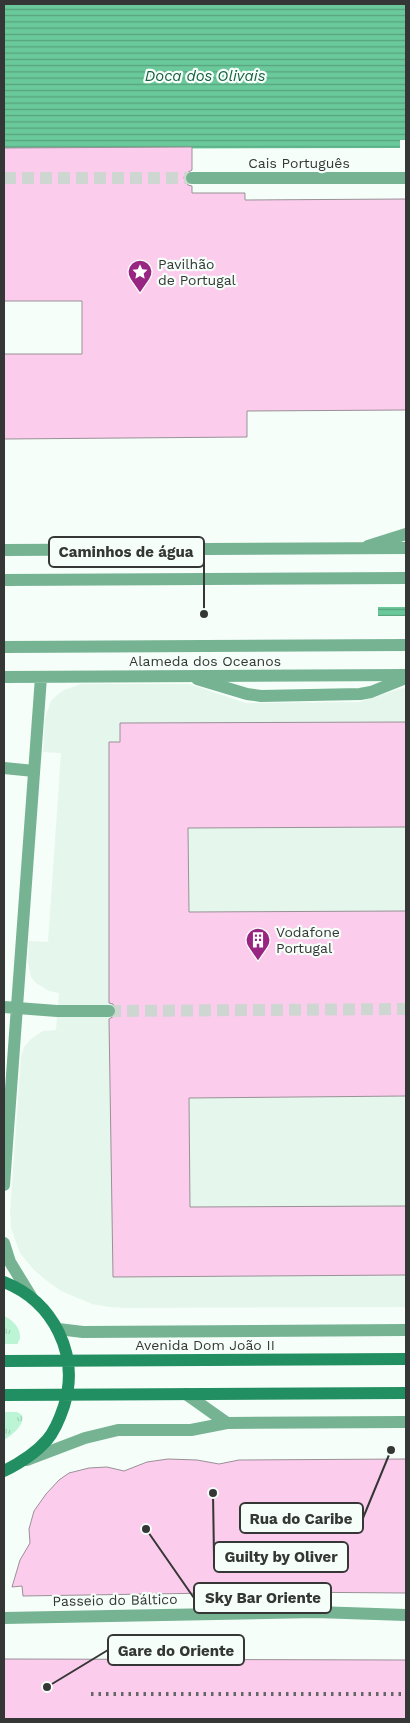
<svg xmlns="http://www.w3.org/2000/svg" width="410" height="1723" viewBox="0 0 410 1723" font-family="'Work Sans',sans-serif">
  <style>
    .built { fill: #e5f6ec }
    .grass { fill: url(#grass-tufts) }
    .water { fill: url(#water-rules) }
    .building { fill: #fccced; stroke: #999196 }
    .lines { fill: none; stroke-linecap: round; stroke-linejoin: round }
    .pedestrian-tunnel { stroke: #ced6d2; stroke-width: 12; stroke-dasharray: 12 6; stroke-linecap: butt }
    .minor-tunnel { stroke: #ced6d2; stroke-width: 12; stroke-dasharray: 12 6; stroke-linecap: butt }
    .service { stroke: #76b393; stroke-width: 12 }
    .pedestrian { stroke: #76b393; stroke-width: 12 }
    .minor { stroke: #76b393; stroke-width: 12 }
    .secondary { stroke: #218f61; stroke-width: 12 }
    .rail { stroke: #626764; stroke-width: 4; stroke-dasharray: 2.5 5; stroke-linecap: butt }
    .labels { text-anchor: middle; stroke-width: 4.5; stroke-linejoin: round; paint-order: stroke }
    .street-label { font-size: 14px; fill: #343735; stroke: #f5fef9 }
    .poi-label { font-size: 14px; fill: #343735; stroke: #f5fef9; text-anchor: start }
    .water-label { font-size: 15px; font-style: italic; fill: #145e3f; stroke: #f5fef9 }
    .leader { fill: none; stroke: #343735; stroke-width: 2 }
    .callout-dot { fill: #343735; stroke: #f5fef9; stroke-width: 2 }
    .callout { fill: #f5fef9; stroke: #343735; stroke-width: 2 }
    .callout-label { font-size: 15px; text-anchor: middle; font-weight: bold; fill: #343735 }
  </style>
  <defs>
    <pattern id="grass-tufts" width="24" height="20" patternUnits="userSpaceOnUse" patternTransform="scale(1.25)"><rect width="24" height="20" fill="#bbf5d5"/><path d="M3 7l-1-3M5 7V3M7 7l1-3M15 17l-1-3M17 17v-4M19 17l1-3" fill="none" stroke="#a1d3b7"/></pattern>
    <pattern id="water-rules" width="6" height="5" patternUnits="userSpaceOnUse" patternTransform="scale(1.25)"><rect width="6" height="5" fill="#69c99a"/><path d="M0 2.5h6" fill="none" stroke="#57a47e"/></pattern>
  </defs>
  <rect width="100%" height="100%" fill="#f5fef9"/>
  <path class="built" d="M81,684H189L246,703L360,702L406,687V1307L125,1308L109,1307L92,1304L61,1291L47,1281L34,1270L20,1253L11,1228L10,1212L21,1057L24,1047L31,1039L43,1031L56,1030L59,993L49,991L36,983L31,977L28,962L29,941L48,942L61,753L43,752L45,718L51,701L57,695L64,690Z"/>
  <path class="grass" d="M4,1316C13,1320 21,1328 20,1339L17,1344H4Z
    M4,1412H17L22,1415C25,1425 12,1435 4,1440Z"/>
  <path class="water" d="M4,4H406V140H400V148L4,149Z
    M378,607H406V616H378Z"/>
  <path class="building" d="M192,147V170L185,174L184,178L188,185L192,186V193H245V200L406,199V410L247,411V437L4,439V354H82V301H4V148Z
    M406,722V827L188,828L189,912L406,911V1096L189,1098L190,1207L406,1206V1275L113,1277L109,1019L116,1015L117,1011L113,1004L109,1003V742H120V723Z
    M168,1459L197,1460L219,1464L239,1460L406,1459V1593L277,1592L23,1596L22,1586L12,1587L20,1560L30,1543L29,1529L34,1511L46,1494L59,1480L69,1473L89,1468L107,1467L124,1471L147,1462Z
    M4,1659L406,1660V1719H4Z"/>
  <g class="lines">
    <path class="pedestrian-tunnel" d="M4,178H192"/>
    <path class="minor-tunnel" d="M109,1011L406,1009"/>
    <path class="service" d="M368,546L406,534
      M197,679L247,694L261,696L360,694L371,692L406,678"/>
    <path class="pedestrian" d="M192,178H406
      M4,580L406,578
      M4,647L406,645"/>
    <path class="minor" d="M4,550L406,548
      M4,677L406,675
      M4,768L34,771
      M4,1007L57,1011H109
      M4,1185L41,677
      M4,1243L10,1262L32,1298
      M58,1329L83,1332L406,1330
      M186,1394L227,1423
      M27,1460L85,1438L118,1430H191L227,1423L406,1422
      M4,1618L316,1612L406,1615"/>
    <path class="secondary" d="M4,1282C54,1302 80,1355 64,1406C60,1418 55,1431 47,1440C35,1454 20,1463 4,1471
      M4,1361L406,1359
      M4,1395L406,1393"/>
    <path class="rail" d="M91,1694H406"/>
  </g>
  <defs>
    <symbol id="sight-pin" viewBox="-11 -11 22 30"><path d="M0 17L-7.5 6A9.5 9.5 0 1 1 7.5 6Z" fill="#982582" stroke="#f5fef9"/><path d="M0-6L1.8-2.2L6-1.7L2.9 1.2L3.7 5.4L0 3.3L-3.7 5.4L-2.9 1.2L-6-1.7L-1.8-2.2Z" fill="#fff"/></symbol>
    <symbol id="building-pin" viewBox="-11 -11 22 30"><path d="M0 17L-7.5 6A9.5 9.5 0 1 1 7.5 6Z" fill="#982582" stroke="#f5fef9"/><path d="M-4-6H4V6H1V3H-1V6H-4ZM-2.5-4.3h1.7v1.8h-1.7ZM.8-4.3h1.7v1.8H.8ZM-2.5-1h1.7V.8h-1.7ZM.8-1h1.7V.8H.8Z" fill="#fff"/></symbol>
  </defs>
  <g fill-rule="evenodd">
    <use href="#sight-pin" x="126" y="258" width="28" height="38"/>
    <use href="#building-pin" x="244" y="926" width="28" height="38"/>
  </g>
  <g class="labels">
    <g class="street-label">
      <text x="299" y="168">Cais Português</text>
      <text x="205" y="666">Alameda dos Oceanos</text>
      <text x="205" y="1350">Avenida Dom João II</text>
      <text transform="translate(115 1600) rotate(-1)" y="5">Passeio do Báltico</text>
    </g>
    <g class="poi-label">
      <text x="158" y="269">Pavilhão<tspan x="158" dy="16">de Portugal</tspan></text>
      <text x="276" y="937">Vodafone<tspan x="276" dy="16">Portugal</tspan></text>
    </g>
    <g class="water-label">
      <text x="205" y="81">Doca dos Olivais</text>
    </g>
  </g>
  <path class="leader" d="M204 614L204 552M391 1450L363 1518M213 1493L214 1557M146 1529L194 1598M47 1687L108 1650"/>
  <g class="callout-dot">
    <circle cx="204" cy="614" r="5"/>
    <circle cx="391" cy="1450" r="5"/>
    <circle cx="213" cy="1493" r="5"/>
    <circle cx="146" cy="1529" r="5"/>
    <circle cx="47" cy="1687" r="5"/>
  </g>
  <g class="callout">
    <rect x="49" y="537" width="155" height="30" rx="5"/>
    <rect x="240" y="1503" width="123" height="30" rx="5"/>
    <rect x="214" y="1542" width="134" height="30" rx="5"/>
    <rect x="194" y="1583" width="137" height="30" rx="5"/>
    <rect x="108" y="1635" width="136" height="30" rx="5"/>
  </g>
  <g class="callout-label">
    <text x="126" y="557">Caminhos de água</text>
    <text x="301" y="1524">Rua do Caribe</text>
    <text x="281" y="1562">Guilty by Oliver</text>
    <text x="263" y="1603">Sky Bar Oriente</text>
    <text x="176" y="1656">Gare do Oriente</text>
  </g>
  <rect width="410" height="1723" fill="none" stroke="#343735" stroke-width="10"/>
</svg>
